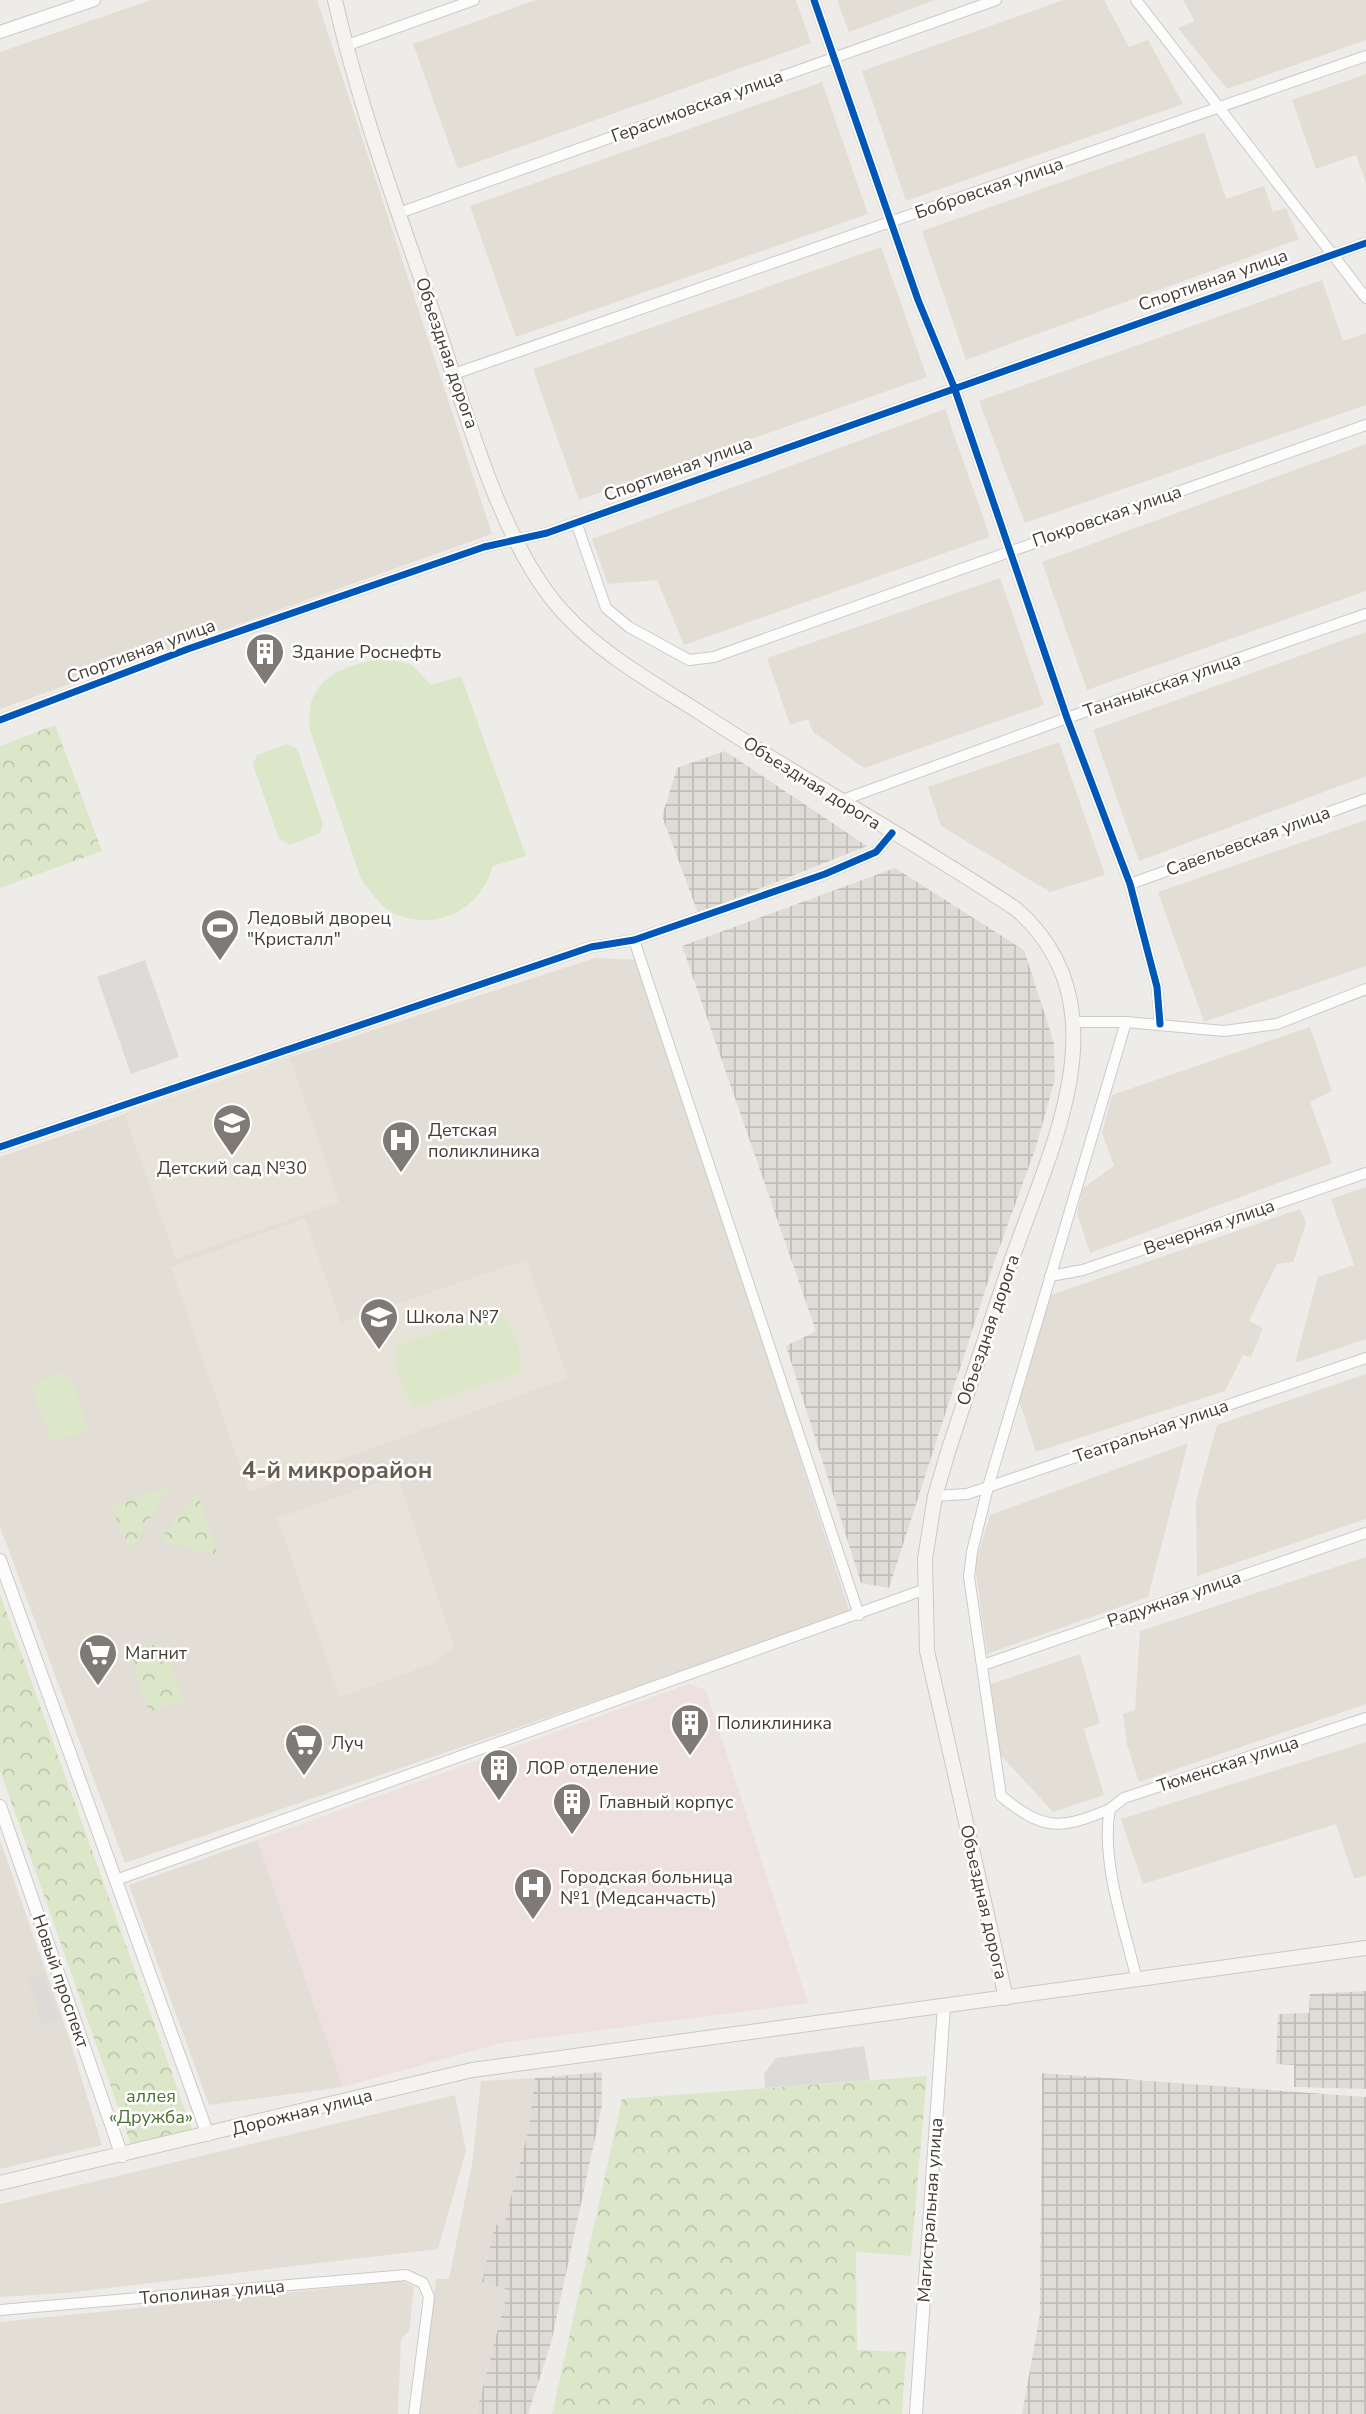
<svg xmlns="http://www.w3.org/2000/svg" width="1366" height="2414" viewBox="0 0 1366 2414" font-family="'Nunito Sans',sans-serif">
  <style>
    .residential { fill: #e2ded6 }
    .industrial { fill: url(#industrial-grid) }
    .education { fill: #e8e3d8 }
    .medical { fill: #ede0de }
    .park { fill: url(#park-crowns) }
    .garden { fill: #dce7ca }
    .parking { fill: #dddbd8 }
    .lines { fill: none; stroke-linecap: round; stroke-linejoin: round }
    .minor-casing { stroke: #cccac6; stroke-width: 12 }
    .tertiary-casing { stroke: #cccac6; stroke-width: 14 }
    .secondary-casing { stroke: #ccc9c0; stroke-width: 16 }
    .minor { stroke: #fcfcfc; stroke-width: 10 }
    .tertiary { stroke: #fcfcfc; stroke-width: 12 }
    .secondary { stroke: #f5f3ef; stroke-width: 14 }
    .cycleway-casing { stroke: #fff; stroke-width: 11 }
    .cycleway { stroke: #0057b8; stroke-width: 7 }
    .labels { text-anchor: middle; stroke-width: 5; stroke-linejoin: round; paint-order: stroke }
    .street-label { font-size: 18px; fill: #433d36; stroke: #fff }
    .poi-label { font-size: 18px; fill: #433d36; stroke: #fff; text-anchor: start }
    .park-label { font-size: 18px; fill: #49702e; stroke: #fff }
    .district-label { font-size: 24px; font-weight: bold; fill: #655b4e; stroke: #fff }
  </style>
  <defs>
    <pattern id="industrial-grid" width="8" height="8" patternUnits="userSpaceOnUse" patternTransform="scale(1.75)"><rect width="8" height="8" fill="#dfdcd8"/><path d="M0 4h8M4 0v8" fill="none" stroke="#c1beba"/></pattern>
    <pattern id="park-crowns" width="20" height="18" patternUnits="userSpaceOnUse" patternTransform="scale(1.75)"><rect width="20" height="18" fill="#dce7ca"/><path d="M2 6a3 3 0 1 1 6 0M12 15a3 3 0 1 1 6 0" fill="none" stroke="#bec7ae"/></pattern>
  </defs>
  <rect width="100%" height="100%" fill="#eeece9"/>
  <path class="residential" d="M151,0H317L492,534L0,709V52Z
    M536,0H796L811,43L458,169L413,44Z
    M837,0H935L849,32Z
    M1064,0H1104L1129,47L1148,40L1183,104L906,201L862,71Z
    M1183,0H1366V40L1227,89L1178,28L1195,21Z
    M1366,74V183L1356,155L1316,169L1292,100Z
    M822,82L868,214L516,337L470,206Z
    M1204,132L1226,199L1264,186L1273,212L1286,208L1299,239L966,360L922,231Z
    M881,247L927,377L579,500L533,369Z
    M1322,280L1343,341L1366,333V405L1025,523L979,401Z
    M945,409L990,537L684,645L657,580L608,584L592,539Z
    M1366,444V591L1087,690L1042,562Z
    M1000,578L1044,705L864,768L813,732L808,719L790,725L767,658Z
    M1366,632V776L1139,861L1093,730Z
    M1059,742L1105,875L1050,892L941,826L928,787Z
    M1366,820V966L1204,1022L1158,892Z
    M595,958L639,960L850,1613L125,1863L0,1527V1157L290,1057Z
    M1310,1027L1332,1091L1310,1102L1332,1163L1090,1253L1077,1213L1083,1188L1114,1166L1102,1133L1112,1095Z
    M1366,1187V1339L1295,1363L1318,1277L1354,1265L1331,1199Z
    M1300,1209L1306,1223L1293,1262L1277,1264L1249,1321L1263,1328L1251,1357L1243,1355L1225,1391L1036,1452L1019,1400L1051,1295Z
    M1366,1374V1519L1197,1576L1196,1501L1217,1425Z
    M1188,1443L1148,1597L987,1654L975,1566L990,1515Z
    M1366,1557V1704L1139,1782L1127,1745L1123,1714L1135,1710L1140,1631Z
    M1080,1654L1100,1723L1084,1729L1104,1795L1053,1812L997,1751L991,1684Z
    M1366,1742V1875L1354,1879L1336,1824L1143,1884L1121,1819Z
    M0,1840L69,2038L102,2145L0,2169Z
    M257,1840L343,2087L209,2105L129,1885Z
    M535,2078L528,2132L504,2224L482,2282L508,2290L476,2414H419L436,2279H449L472,2164L481,2081Z
    M455,2095L466,2151L438,2249L67,2293L0,2297V2204Z
    M401,2281L414,2287L409,2332L401,2338L398,2414H0V2322Z"/>
  <path class="industrial" d="M725,751L867,846L698,913L662,816L677,768Z
    M895,868L1024,950L1054,1043L1055,1079L1036,1147L995,1260L889,1588L861,1583L786,1346L816,1331L682,946Z
    M1366,1991V2089L1294,2087V2065L1276,2064L1278,2014L1309,2013L1310,1994Z
    M602,2072V2106L551,2343L528,2414H476L508,2290L482,2282L495,2225L504,2224L528,2132L535,2078Z
    M1042,2073L1366,2097V2414H1022L1040,2314Z"/>
  <path class="education" d="M290,1057L339,1202L176,1259L124,1113Z
    M305,1218L341,1323L526,1260L568,1378L249,1492L171,1267Z
    M398,1476L454,1647L434,1663L340,1697L277,1518Z"/>
  <path class="medical" d="M689,1684L706,1690L808,2003L501,2043L343,2087L257,1840Z"/>
  <path class="park" d="M55,725L102,851L0,888V746Z
    M171,1485L130,1550L111,1506Z
    M197,1492L218,1556L160,1540Z
    M0,1594L192,2129L131,2144L0,1770Z
    M162,1642L183,1700L149,1712L129,1653Z
    M927,2076L911,2256L856,2252L857,2350L906,2352L902,2414H552L622,2099Z"/>
  <path class="garden" d="M386,657L412,665L431,685L461,676L526,856L493,866C481,909 438,932 395,914C380,907 370,891 361,879L310,730C303,677 344,666 386,657Z
    M287,744L297,748L323,824L320,833L290,845L279,839L253,765L257,755Z
    M500,1311C515,1330 520,1348 522,1372L414,1408C401,1387 395,1370 395,1346Z
    M61,1372L72,1381L88,1426L83,1433L58,1441L50,1437L33,1391V1384Z"/>
  <path class="parking" d="M145,960L179,1057L131,1074L97,977Z
    M43,1974L58,2020L42,2025L28,1979Z
    M864,2046L870,2080L765,2088L764,2074L776,2058Z"/>
  <g class="lines">
    <defs>
      <path id="minor" d="M814,0L918,300L954,387L1067,718L1130,884L1157,987L1160,1024
        M1136,0L1366,298
        M345,46L474,0
        M399,213L996,0
        M454,374L1366,56
        M576,522L606,608L629,627L689,660L714,657L1366,425
        M0,720L188,649L484,547L547,533L1366,243
        M840,801L1067,718L1366,614
        M1130,884L1366,799
        M634,940L859,1615
        M1074,1022H1126L1224,1031L1277,1024L1366,989
        M0,1147L591,947L634,940L825,874L876,852L892,833
        M1050,1276L1083,1270L1366,1173
        M935,1496L967,1494L988,1487L1366,1358
        M983,1665L1366,1533
        M1110,1809C1060,1830 1044,1831 1001,1796L969,1577L972,1552L988,1487L1126,1022
        M116,1880L923,1590
        M1137,1980C1125,1930 1100,1859 1110,1809L1124,1798L1366,1718
        M0,2310L406,2275L423,2283L429,2297L414,2414"/>
      <path id="tertiary" d="M0,32L94,0
        M0,1560L208,2135
        M0,1806L122,2156
        M916,2414L944,2006"/>
      <path id="secondary" d="M335,0C359,106 397,208 432,310C463,401 499,543 563,612C601,654 652,682 699,712C803,780 912,840 1016,909C1126,1005 1051,1147 1012,1259C990,1323 969,1388 948,1452L935,1496L925,1559L927,1651L1006,1998
        M0,2183L472,2070L1366,1948"/>
    </defs>
    <use href="#minor" class="minor-casing"/>
    <use href="#tertiary" class="tertiary-casing"/>
    <use href="#secondary" class="secondary-casing"/>
    <use href="#minor" class="minor"/>
    <use href="#tertiary" class="tertiary"/>
    <use href="#secondary" class="secondary"/>
    <defs>
      <path id="cycleway" d="M814,0L918,300L954,387L1067,718L1130,884L1157,987L1160,1024
        M0,720L188,649L484,547L547,533L1366,243
        M0,1147L591,947L634,940L825,874L876,852L892,833"/>
    </defs>
    <use href="#cycleway" class="cycleway-casing"/>
    <use href="#cycleway" class="cycleway"/>
  </g>
  <defs>
    <symbol id="building-pin" viewBox="-11 -11 22 30"><path d="M0 17L-7.5 6A9.5 9.5 0 1 1 7.5 6Z" fill="#7f7a75" stroke="#fff"/><path d="M-4-6H4V6H1V3H-1V6H-4ZM-2.5-4.3h1.7v1.8h-1.7ZM.8-4.3h1.7v1.8H.8ZM-2.5-1h1.7V.8h-1.7ZM.8-1h1.7V.8H.8Z" fill="#fff"/></symbol>
    <symbol id="stadium-pin" viewBox="-11 -11 22 30"><path d="M0 17L-7.5 6A9.5 9.5 0 1 1 7.5 6Z" fill="#7f7a75" stroke="#fff"/><path d="M0-5a6.5 5 0 1 0 0 10a6.5 5 0 1 0 0-10ZM-3.5-1.8h7v3.6h-7Z" fill="#fff"/></symbol>
    <symbol id="school-pin" viewBox="-11 -11 22 30"><path d="M0 17L-7.5 6A9.5 9.5 0 1 1 7.5 6Z" fill="#7f7a75" stroke="#fff"/><path d="M0-5L7-2L0 1L-7-2ZM-4 1L0 2.5L4 1V4Q0 6-4 4Z" fill="#fff"/></symbol>
    <symbol id="hospital-pin" viewBox="-11 -11 22 30"><path d="M0 17L-7.5 6A9.5 9.5 0 1 1 7.5 6Z" fill="#7f7a75" stroke="#fff"/><path d="M-5-5h3v3.5h4V-5h3V5h-3V1.5h-4V5h-3Z" fill="#fff"/></symbol>
    <symbol id="supermarket-pin" viewBox="-11 -11 22 30"><path d="M0 17L-7.5 6A9.5 9.5 0 1 1 7.5 6Z" fill="#7f7a75" stroke="#fff"/><path d="M-6-5.5h2.5l.6 2H6L4.5 2H-2.5L-4.4-4H-6ZM-1.5 3.2a1.3 1.3 0 1 0 .1 0ZM3 3.2a1.3 1.3 0 1 0 .1 0Z" fill="#fff"/></symbol>
  </defs>
  <g fill-rule="evenodd">
    <use href="#building-pin" x="243" y="630" width="44" height="60"/>
    <use href="#stadium-pin" x="198" y="906" width="44" height="60"/>
    <use href="#school-pin" x="210" y="1101" width="44" height="60"/>
    <use href="#hospital-pin" x="379" y="1118" width="44" height="60"/>
    <use href="#school-pin" x="357" y="1295" width="44" height="60"/>
    <use href="#supermarket-pin" x="76" y="1631" width="44" height="60"/>
    <use href="#building-pin" x="668" y="1701" width="44" height="60"/>
    <use href="#supermarket-pin" x="282" y="1721" width="44" height="60"/>
    <use href="#building-pin" x="477" y="1746" width="44" height="60"/>
    <use href="#building-pin" x="550" y="1780" width="44" height="60"/>
    <use href="#hospital-pin" x="511" y="1865" width="44" height="60"/>
  </g>
  <g class="labels">
    <g class="street-label">
      <text transform="translate(697 106) rotate(-20)" y="6">Герасимовская улица</text>
      <text transform="translate(989 188) rotate(-19)" y="6">Бобровская улица</text>
      <text transform="translate(1213 280) rotate(-19)" y="6">Спортивная улица</text>
      <text transform="translate(447 353) rotate(71)" y="6">Объездная дорога</text>
      <text transform="translate(678 469) rotate(-20)" y="6">Спортивная улица</text>
      <text transform="translate(1107 516) rotate(-19)" y="6">Покровская улица</text>
      <text transform="translate(141 651) rotate(-20)" y="6">Спортивная улица</text>
      <text transform="translate(1162 685) rotate(-19)" y="6">Тананыкская улица</text>
      <text transform="translate(812 783) rotate(32)" y="6">Объездная дорога</text>
      <text transform="translate(1248 841) rotate(-20)" y="6">Савельевская улица</text>
      <text transform="translate(1209 1227) rotate(-19)" y="6">Вечерняя улица</text>
      <text transform="translate(988 1330) rotate(-71)" y="6">Объездная дорога</text>
      <text transform="translate(1151 1431) rotate(-19)" y="6">Театральная улица</text>
      <text transform="translate(1174 1599) rotate(-19)" y="6">Радужная улица</text>
      <text transform="translate(1228 1764) rotate(-18)" y="6">Тюменская улица</text>
      <text transform="translate(984 1902) rotate(77)" y="6">Объездная дорога</text>
      <text transform="translate(61 1981) rotate(71)" y="6">Новый проспект</text>
      <text transform="translate(302 2112) rotate(-14)" y="6">Дорожная улица</text>
      <text transform="translate(930 2210) rotate(-86)" y="6">Магистральная улица</text>
      <text transform="translate(212 2292) rotate(-5)" y="6">Тополиная улица</text>
    </g>
    <g class="poi-label">
      <text x="292" y="658">Здание Роснефть</text>
      <text x="247" y="924">Ледовый дворец<tspan x="247" dy="21">"Кристалл"</tspan></text>
      <text x="428" y="1136">Детская<tspan x="428" dy="21">поликлиника</tspan></text>
      <text x="232" y="1174" text-anchor="middle">Детский сад №30</text>
      <text x="406" y="1323">Школа №7</text>
      <text x="125" y="1659">Магнит</text>
      <text x="717" y="1729">Поликлиника</text>
      <text x="331" y="1749">Луч</text>
      <text x="526" y="1774">ЛОР отделение</text>
      <text x="599" y="1808">Главный корпус</text>
      <text x="560" y="1883">Городская больница<tspan x="560" dy="21">№1 (Медсанчасть)</tspan></text>
    </g>
    <g class="park-label">
      <text x="151" y="2102">аллея<tspan x="151" dy="21">«Дружба»</tspan></text>
    </g>
    <g class="district-label">
      <text x="337" y="1478">4-й микрорайон</text>
    </g>
  </g>
</svg>
